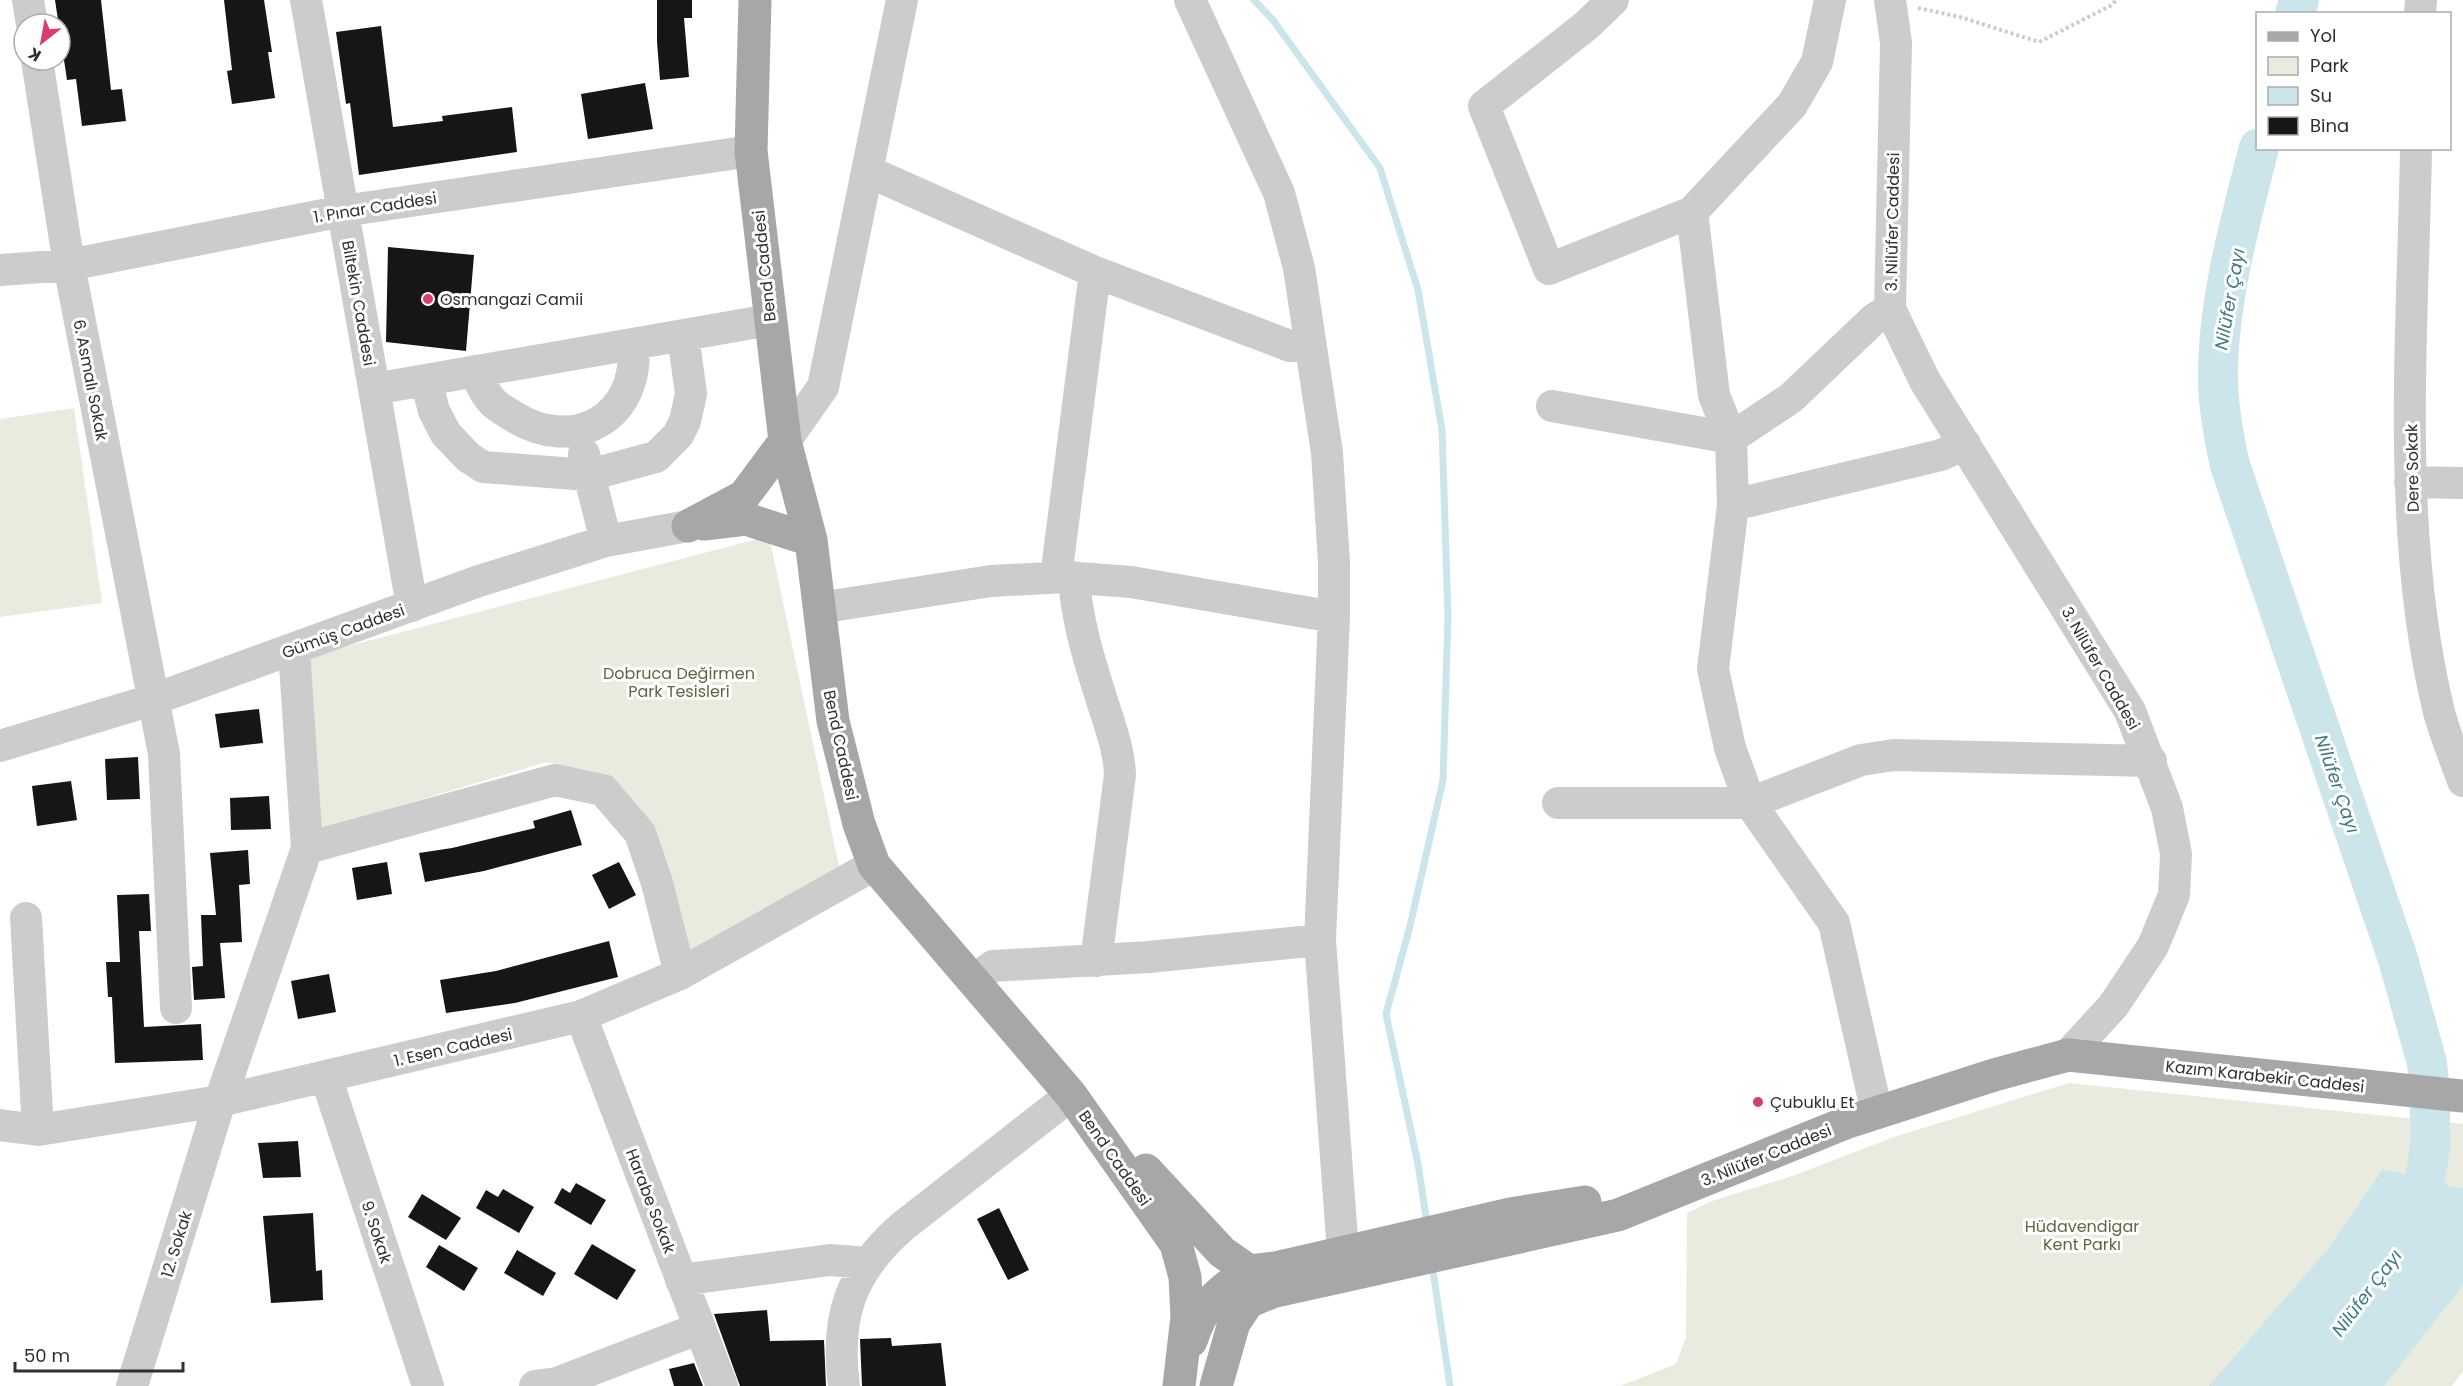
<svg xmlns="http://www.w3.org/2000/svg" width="2463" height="1386" viewBox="0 0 2463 1386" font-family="Poppins,sans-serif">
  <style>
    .green { fill: #e8ebdd }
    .water { fill: #cbe5ea }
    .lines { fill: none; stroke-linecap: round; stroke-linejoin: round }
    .stream { stroke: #cbe5ea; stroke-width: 7 }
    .river { stroke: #cbe5ea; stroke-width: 40 }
    .building { fill: #161616 }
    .path { stroke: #ccc; stroke-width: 4; stroke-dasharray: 3 3; stroke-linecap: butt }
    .minor { stroke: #ccc; stroke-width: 32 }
    .major { stroke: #a7a7a7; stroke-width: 33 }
    .poi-dot { fill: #db3b6d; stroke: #fff; stroke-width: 2 }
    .labels { text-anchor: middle; stroke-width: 6; stroke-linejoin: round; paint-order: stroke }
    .street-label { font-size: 16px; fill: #2f2f2f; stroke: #fff }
    .poi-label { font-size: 16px; fill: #2f2f2f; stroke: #fff; text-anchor: start }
    .park-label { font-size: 16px; fill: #5c683e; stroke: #fff }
    .water-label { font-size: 18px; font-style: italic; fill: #3f7b86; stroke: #fff }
  </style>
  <rect width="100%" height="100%" fill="#fff"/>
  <path class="green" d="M74,408L102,603L0,617V419Z
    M769,536L841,876L689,951L649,823L607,774L547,762L321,829L306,657Z
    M2069,1083L2463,1124V1371L2452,1386H1620L1676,1364L1686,1337L1687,1213L1712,1201L1795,1175L1894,1137Z"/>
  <path class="water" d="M2383,1169L2463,1189V1285L2384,1386H2209L2328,1249Z"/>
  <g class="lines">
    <path class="stream" d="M1254,0L1273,20L1380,168L1418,290L1442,430L1448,616L1443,780L1410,926L1386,1014L1418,1164L1427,1223
      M1432,1264L1450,1386"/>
    <path class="river" d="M2295,14L2299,0
      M2259,148C2241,219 2219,296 2218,370C2217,402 2223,434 2230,465L2398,959L2427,1063L2430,1092V1149L2421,1199L2409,1233"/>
  </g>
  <path class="building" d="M55,0H101L111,90L122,89L126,121L82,126L76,79L67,80Z
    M224,0H264L272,52H268L275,98L232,104L227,71L232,70Z
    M657,0H692V18H684L689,77L660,80L657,42Z
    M381,26L393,127L443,121L442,116L512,107L517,152L359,175L350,103L346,104L336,32Z
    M645,83L653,129L588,139L581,94Z
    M388,247L474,255L466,351L386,342Z
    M259,709L263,743L220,748L215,714Z
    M138,757L140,799L107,800L105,759Z
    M71,781L77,820L37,826L32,786Z
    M269,796L271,829L231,830L230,798Z
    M571,810L582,845L484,871L425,882L419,853L452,848L535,828L533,821Z
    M248,850L250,884L239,885L242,942L220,943L225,998L194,1000L192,967L203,966L201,915H216L210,853Z
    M387,862L392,894L357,900L352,868Z
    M619,862L636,895L609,909L592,875Z
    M149,894L151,931H139L144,1027L201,1024L203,1060L115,1063L112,997H108L106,962H120L117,895Z
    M609,941L618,977L515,1003L446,1013L440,980L496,971Z
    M329,974L336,1012L298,1019L291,981Z
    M298,1141L301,1177L263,1178L258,1143Z
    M576,1183L606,1200L591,1225L554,1203L562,1188L570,1193Z
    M503,1189L534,1207L519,1233L476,1208L486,1190L498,1197Z
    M422,1194L461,1218L446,1240L408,1217Z
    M999,1208L1029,1270L1008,1280L977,1219Z
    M313,1213L316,1271L322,1270L323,1300L271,1303L263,1216Z
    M592,1244L636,1270L617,1300L574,1274Z
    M439,1245L478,1268L464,1291L426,1267Z
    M517,1250L556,1273L543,1296L504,1273Z
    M767,1310L770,1341L824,1340L826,1386H740L714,1314Z
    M891,1338L892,1346L941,1343L946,1386H862L860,1339Z
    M694,1363L703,1386H674L669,1369Z"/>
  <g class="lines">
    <path class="path" d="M1918,8L1960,17L2039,42L2112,5L2116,0"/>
    <path class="minor" d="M28,0L32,24
      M306,0L412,606
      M1190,0L1279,193L1299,268L1327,453L1334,562V617L1320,940L1343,1252
      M1613,0L1587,25L1484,106L1549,269L1692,212L1792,105L1817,62L1830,0
      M1890,0L1896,43L1890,309L1925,381L2130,711L2167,808L2176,854L2174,895L2153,946L2113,1006L2068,1055
      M2420,14L2421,0
      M37,60L69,265L164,754L176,1008
      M2416,148C2413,332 2395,532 2439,712C2445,735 2455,758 2463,781
      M867,171L1095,272L1290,346H1310
      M1692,212L1714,395L1731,438L1733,505L1713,669L1730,748L1750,803L1834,923L1877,1113
      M0,270L69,265L343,211L751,151
      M475,371C479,379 482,389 488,396C493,405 505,411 513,416C574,455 641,417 633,344
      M426,380L434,411L446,434L468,457L483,467L589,475L656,457L678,435L685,421L691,394L683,335
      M374,389L770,320
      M1552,406L1731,438L1791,398L1874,319L1890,309
      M785,441L823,387L902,0
      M584,454L606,541
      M2410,482L2463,483
      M1733,505L1941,455L1965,444
      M1056,577L1095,272
      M1074,577C1076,616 1088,657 1100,694C1108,721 1119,747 1120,775L1096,961
      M819,608L991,581L1065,577L1131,582L1334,617
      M0,746L152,700L476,582L606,541L688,526
      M1558,803H1750L1861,760L1894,755L2151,761
      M307,848L555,780L603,790L640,833L657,883L680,974
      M26,918L38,1130
      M973,980L993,966L1149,957L1320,940
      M581,1016L722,1386
      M326,1077L428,1386
      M0,1125L38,1130L220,1101L581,1016L680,974L874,865
      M681,1280L830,1260L868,1263
      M132,1386L220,1101L307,848L294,649
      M535,1386L557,1383L700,1328
      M844,1386C835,1317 850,1272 903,1226L1071,1095"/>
    <path class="major" d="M755,0L751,151L785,441L811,540L833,721L859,824L874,865L1071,1095L1176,1244L1185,1277L1187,1317L1179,1386
      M704,524L746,519L811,540
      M688,526L744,496L785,441
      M1146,1170L1222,1252L1249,1271L1275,1268L1510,1214L1585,1202
      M1191,1341C1203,1304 1217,1292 1249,1271
      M1216,1386L1234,1323L1248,1302L1272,1292L1618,1215L1848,1122L1994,1075L2068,1055L2463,1096"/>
  </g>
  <g class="poi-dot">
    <circle cx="428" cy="299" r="6"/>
    <circle cx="1758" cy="1102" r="6"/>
  </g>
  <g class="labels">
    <g class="street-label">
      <text transform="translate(375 207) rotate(-9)" y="6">1. Pınar Caddesi</text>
      <text transform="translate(1892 222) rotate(-89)" y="6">3. Nilüfer Caddesi</text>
      <text transform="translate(764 266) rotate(-96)" y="6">Bend Caddesi</text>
      <text transform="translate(359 303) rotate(80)" y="6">Biltekin Caddesi</text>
      <text transform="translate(91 380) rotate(79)" y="6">6. Asmalı Sokak</text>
      <text transform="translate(2412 468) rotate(-91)" y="6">Dere Sokak</text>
      <text transform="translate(343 631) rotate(-20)" y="6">Gümüş Caddesi</text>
      <text transform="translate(2101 668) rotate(60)" y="6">3. Nilüfer Caddesi</text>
      <text transform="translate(841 745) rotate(78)" y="6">Bend Caddesi</text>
      <text transform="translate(453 1047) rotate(-13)" y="6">1. Esen Caddesi</text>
      <text transform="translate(2265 1076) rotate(6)" y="6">Kazım Karabekir Caddesi</text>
      <text transform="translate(1766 1155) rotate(-22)" y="6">3. Nilüfer Caddesi</text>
      <text transform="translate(1115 1158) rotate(55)" y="6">Bend Caddesi</text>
      <text transform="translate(651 1201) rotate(69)" y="6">Harabe Sokak</text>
      <text transform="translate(377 1232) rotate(72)" y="6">9. Sokak</text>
      <text transform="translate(176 1244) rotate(-73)" y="6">12. Sokak</text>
    </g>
    <g class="poi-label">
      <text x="440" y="305">Osmangazi Camii</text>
      <text x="1770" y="1108">Çubuklu Et</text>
    </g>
    <g class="park-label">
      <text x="679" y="679">Dobruca Değirmen<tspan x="679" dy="18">Park Tesisleri</tspan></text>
      <text x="2082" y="1232">Hüdavendigar<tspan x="2082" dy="18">Kent Parkı</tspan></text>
    </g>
    <g class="water-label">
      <text transform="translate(2230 299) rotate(-80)" y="6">Nilüfer Çayı</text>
      <text transform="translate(2337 784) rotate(71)" y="6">Nilüfer Çayı</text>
      <text transform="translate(2367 1293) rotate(-53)" y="6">Nilüfer Çayı</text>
    </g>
  </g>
  <rect x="2256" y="12" width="195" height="138" fill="#ffffff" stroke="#acacac" stroke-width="1.5"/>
  <rect x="2268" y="32" width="30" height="9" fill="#a7a7a7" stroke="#acacac" stroke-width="1.5"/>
  <text x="2310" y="42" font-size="18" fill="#2f2f2f">Yol</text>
  <rect x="2268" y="57" width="30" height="18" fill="#e8ebdd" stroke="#acacac" stroke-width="1.5"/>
  <text x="2310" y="72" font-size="18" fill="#2f2f2f">Park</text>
  <rect x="2268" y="87" width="30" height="18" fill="#cbe5ea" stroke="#acacac" stroke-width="1.5"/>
  <text x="2310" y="102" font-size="18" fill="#2f2f2f">Su</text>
  <rect x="2268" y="117" width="30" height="18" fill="#161616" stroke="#acacac" stroke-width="1.5"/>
  <text x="2310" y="132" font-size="18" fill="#2f2f2f">Bina</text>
  <g transform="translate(42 42) rotate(211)"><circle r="28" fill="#ffffff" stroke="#acacac" stroke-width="1.5"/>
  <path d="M0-4.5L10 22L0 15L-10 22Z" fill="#db3b6d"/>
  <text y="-9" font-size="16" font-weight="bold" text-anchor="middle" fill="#2f2f2f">K</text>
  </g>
  <path d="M15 1362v9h168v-9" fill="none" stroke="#2f2f2f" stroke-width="3"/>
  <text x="24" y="1362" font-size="18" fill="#2f2f2f" stroke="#ffffff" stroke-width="4.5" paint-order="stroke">50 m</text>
</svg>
